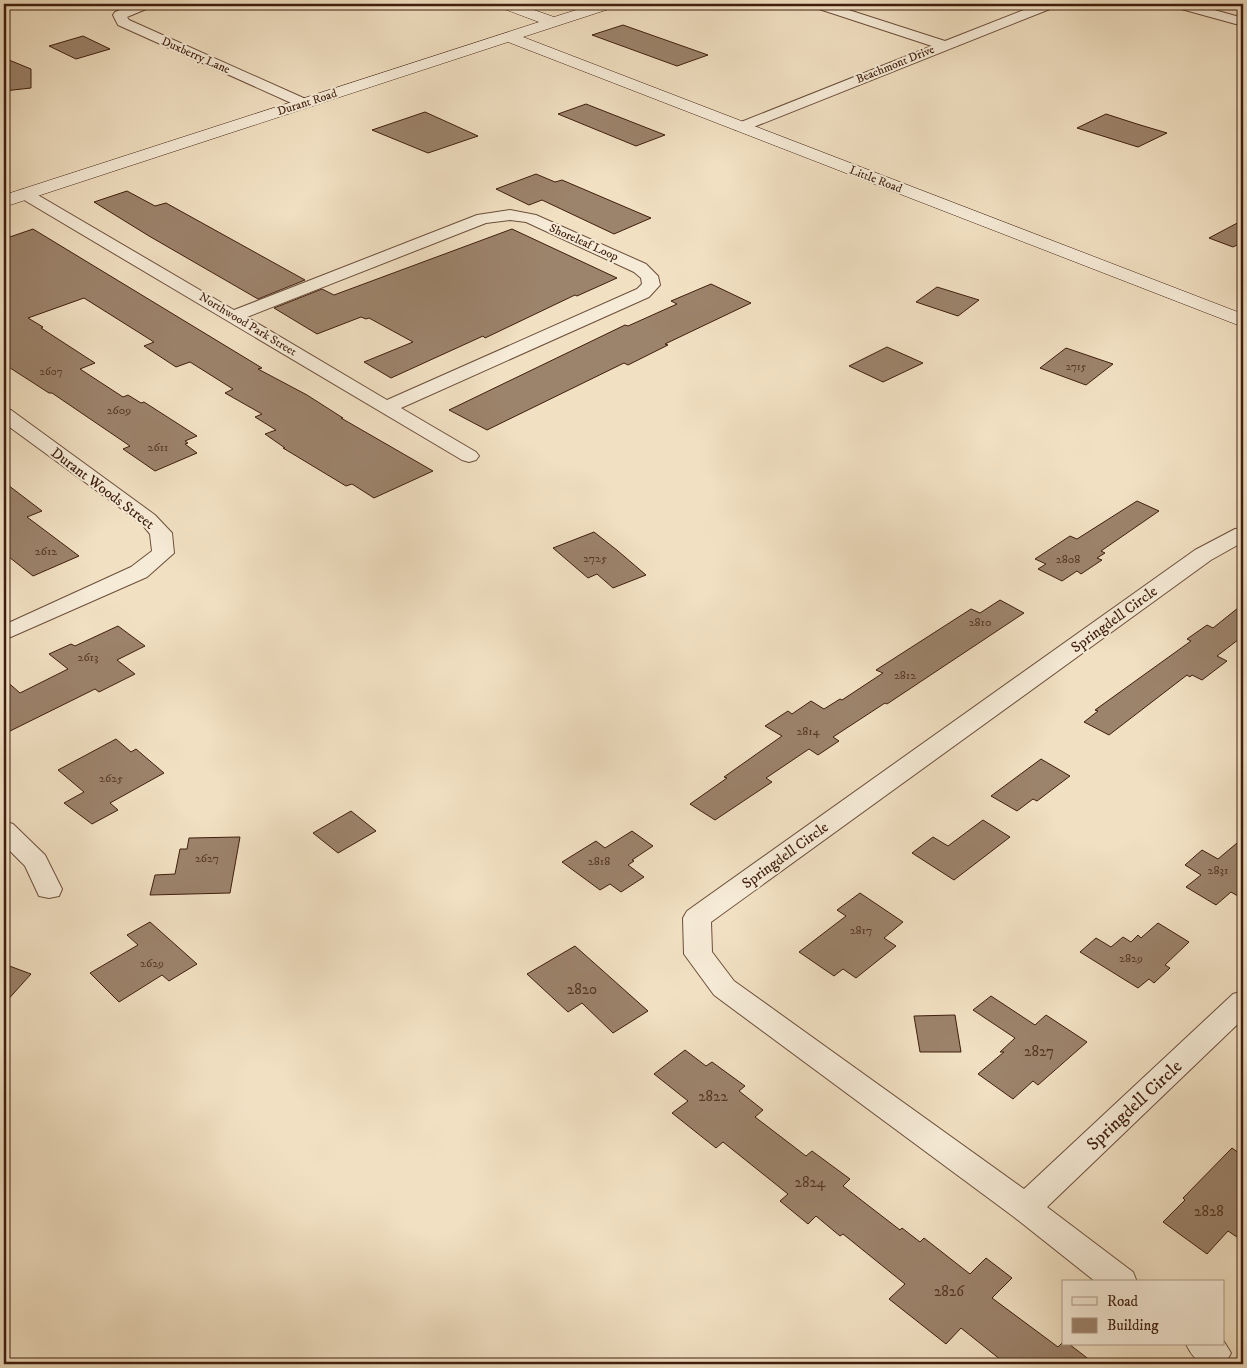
<svg xmlns="http://www.w3.org/2000/svg" width="1247" height="1368" viewBox="0 0 1247 1368" font-family="'IM FELL DW Pica',serif">
  <style>
    .building { fill: #9c836b; stroke: #3f1e0d }
    .lines { fill: none; stroke-linecap: round; stroke-linejoin: round }
    .street-casing { stroke: #6c4e3a; stroke-width: 2 }
    .secondary-casing { stroke: #3f1e0d; stroke-width: 1 }
    .street { fill: #f6ebd7; fill-rule: evenodd }
    .secondary { fill: #f6ebd7; fill-rule: evenodd }
    .labels { text-anchor: middle; stroke-width: 4; stroke-linejoin: round; paint-order: stroke }
    .far-number-label { font-size: 11px; fill: #563724 }
    .far-street-label { font-size: 12px; fill: #3f1e0d; stroke: #f6ebd7 }
    .number-label { font-size: 12px; fill: #563724 }
    .street-label { font-size: 15px; fill: #3f1e0d; stroke: #f6ebd7 }
    .near-number-label { font-size: 15px; fill: #563724 }
    .near-street-label { font-size: 18px; fill: #3f1e0d; stroke: #f6ebd7 }
  </style>
  <rect width="100%" height="100%" fill="#f1e0c2"/>
  <filter id="stains"><feTurbulence type="fractalNoise" baseFrequency=".004" numOctaves="4"/><feColorMatrix values="0 0 0 0 .2 0 0 0 0 .09 0 0 0 0 .02 0 0 0 .5 -.17"/></filter>
  <radialGradient id="worn" r=".72"><stop offset=".6" stop-color="#630" stop-opacity="0"/><stop offset="1" stop-color="#630" stop-opacity=".3"/></radialGradient>
  <path class="building" d="M623,25L708,55L677,66L592,35Z
    M83,36L110,49L76,59L49,46Z
    M4,58L31,69V88L4,91Z
    M586,104L665,135L636,146L558,114Z
    M425,112L478,136L428,153L372,130Z
    M1106,114L1137,124L1167,133L1138,147L1077,128Z
    M536,174L555,182L562,180L651,218L614,234L542,200L529,205L496,189Z
    M127,191L155,206L166,203L305,280L258,299L149,236L94,202Z
    M1243,220V242L1233,247L1209,238Z
    M33,229L262,368L258,369L307,395L343,418H341L433,471L374,498L352,484L346,486L283,448H285L265,434L276,430L255,417L262,414L225,393L233,389L190,362L176,367L144,346L154,342L84,298L28,318L43,327L41,328L95,363L80,369L123,397L128,395L141,403L144,402L197,436L185,441L188,443L185,444L197,453L155,471L123,449L130,446L52,393H49L4,364V239Z
    M512,229L617,278L577,296L575,295L485,338L483,336L391,378L364,362L413,342L369,318L366,319L361,317L317,334L274,308L322,289L334,295Z
    M711,284L751,303L665,344L668,345L628,365L624,363L487,430L449,410L625,325L628,326L677,304L671,301Z
    M937,287L979,300L958,316L916,302Z
    M887,347L923,363L883,382L849,366Z
    M1066,348L1113,364L1086,385L1040,368Z
    M4,482L42,511L27,517L79,556L33,576L4,553Z
    M1137,501L1159,511L1101,551L1105,553L1097,558L1102,560L1081,574L1077,571L1062,581L1038,569L1046,564L1035,559L1070,536L1077,539Z
    M594,532L618,551L646,575L613,588L597,574L588,578L553,548Z
    M1000,600L1024,613L887,704L885,703L833,737L839,741L818,755L809,749L766,778L772,782L715,820L690,804L727,778L724,777L782,736L765,726L788,711L792,714L811,701L824,709L840,699L842,700L883,673L876,670L971,609L980,613Z
    M1243,604V636L1217,656L1227,661L1202,680L1192,675L1190,677L1187,675L1109,735L1084,722L1098,711L1095,710L1191,641L1187,639L1207,625L1213,628Z
    M118,626L145,646L117,660L135,674L99,692L95,689L4,734V679L20,693L68,669L49,654L71,644L75,646Z
    M116,739L131,752L136,749L164,773L110,803L118,810L92,824L64,803L84,792L58,770Z
    M1041,759L1070,776L1037,801L1033,799L1017,811L991,796Z
    M351,811L376,831L338,853L313,833Z
    M983,820L1010,837L954,880L912,853L933,837L948,846Z
    M632,831L653,846L632,860L634,861L628,865L644,877L621,892L610,884L600,890L562,862L596,841L605,848Z
    M240,837L230,893L150,895L155,875L175,874L180,849H187L189,838Z
    M1243,838V899L1231,892L1216,905L1186,887L1201,875L1185,865L1202,850L1218,859Z
    M860,893L903,922L884,938L896,946L856,978L843,969L834,976L799,952L846,916L837,910Z
    M150,922L197,964L169,981L162,975L119,1002L90,973L138,945L127,935Z
    M1158,923L1189,942L1165,965L1170,968L1154,983L1149,979L1138,988L1080,952L1096,938L1111,947L1123,937L1131,942L1138,935L1141,938Z
    M575,946L648,1011L613,1033L582,1003L568,1012L527,974Z
    M4,964L31,974L4,1004Z
    M991,996L1035,1025L1046,1015L1087,1042L1038,1085L1033,1081L1013,1099L978,1074L1004,1052H1000L1015,1038L973,1010Z
    M955,1015L961,1052H920L914,1016Z
    M685,1050L706,1066L712,1062L745,1086L739,1091L763,1110L755,1117L806,1156L812,1151L850,1179L843,1186L900,1230L902,1228L920,1242L924,1238L970,1274L986,1258L1012,1278L992,1298L1058,1347L1063,1342V1344H1069L1095,1364H1006L961,1328L946,1344L889,1299L905,1284L843,1234L840,1236L816,1216L808,1224L780,1201L788,1194L723,1142L716,1148L672,1113L688,1101L654,1074Z
    M1232,1148L1243,1156V1241L1228,1231L1207,1254L1163,1222L1185,1200L1183,1198Z"/>
  <g class="lines">
    <defs>
      <path id="street" d="M135,4H153L151,7L127,17L129,20L308,100L310,103L308,106H298L118,25L113,15L115,12Z
        M811,4H830L945,41L1039,4H1057L1055,7L746,130H736L733,127L736,124L932,46L813,7Z
        M1172,4H1193L1243,18V26L1174,7Z
        M25,189L31,191L234,310L477,215L510,210L536,215L646,264L658,276L660,285L649,297L401,408L476,452L479,456L476,460L469,462L462,460L19,197L17,194L19,191ZM510,220L526,222L634,272L641,278L642,284L637,289L387,400L247,317L486,223Z
        M4,408L11,410L155,515L172,533L174,553L147,577L4,640V625L131,567L152,551L150,534L141,523L4,423Z
        M1243,528V542L1211,560L711,922L712,952L734,981L1024,1189L1233,994L1243,991V1019L1047,1207L1133,1272L1137,1282H1096L1014,1217L714,995L684,954L683,918L687,911L1195,550L1235,529Z
        M4,821L13,824L45,855L62,889L59,896L49,898L39,896L25,866L4,845Z
        M1223,1340L1231,1353L1225,1364C1204,1364 1196,1365 1186,1344H1223Z"/>
      <path id="secondary" d="M496,4H517L554,17L595,4H617L615,7L523,37L1243,314V327L508,42L4,207V195L539,22L499,7Z"/>
    </defs>
    <use href="#street" class="street-casing"/>
    <use href="#secondary" class="secondary-casing"/>
    <use href="#street" class="street"/>
    <use href="#secondary" class="secondary"/>
  </g>
  <g class="labels">
    <g class="far-number-label">
      <text x="1076" y="370">2715</text>
      <text x="51" y="375">2607</text>
    </g>
    <g class="far-street-label">
      <text transform="translate(196 55) rotate(24)" y="4">Duxberry Lane</text>
      <text transform="translate(895 64) rotate(-22)" y="4">Beachmont Drive</text>
      <text transform="translate(307 102) rotate(-18)" y="4">Durant Road</text>
      <text transform="translate(876 179) rotate(21)" y="4">Little Road</text>
      <text transform="translate(584 242) rotate(24)" y="4">Shoreleaf Loop</text>
      <text transform="translate(248 324) rotate(31)" y="4">Northwood Park Street</text>
    </g>
    <g class="number-label">
      <text x="119" y="414">2609</text>
      <text x="158" y="451">2611</text>
      <text x="46" y="555">2612</text>
      <text x="595" y="562">2725</text>
      <text x="1068" y="563">2808</text>
      <text x="980" y="626">2810</text>
      <text x="88" y="661">2613</text>
      <text x="905" y="679">2812</text>
      <text x="808" y="735">2814</text>
      <text x="111" y="782">2625</text>
      <text x="207" y="862">2627</text>
      <text x="599" y="865">2818</text>
      <text x="1218" y="874">2831</text>
      <text x="861" y="934">2817</text>
      <text x="1131" y="962">2829</text>
      <text x="152" y="967">2629</text>
    </g>
    <g class="street-label">
      <text transform="translate(103 488) rotate(37)" y="5">Durant Woods Street</text>
      <text transform="translate(1114 619) rotate(-36)" y="5">Springdell Circle</text>
      <text transform="translate(785 855) rotate(-36)" y="5">Springdell Circle</text>
    </g>
    <g class="near-number-label">
      <text x="582" y="994">2820</text>
      <text x="1039" y="1056">2827</text>
      <text x="713" y="1101">2822</text>
      <text x="810" y="1187">2824</text>
      <text x="1209" y="1216">2828</text>
      <text x="949" y="1296">2826</text>
    </g>
    <g class="near-street-label">
      <text transform="translate(1134 1105) rotate(-43)" y="6">Springdell Circle</text>
    </g>
  </g>
  <rect width="1247" height="1368" fill="none" stroke="#f1e0c2" stroke-width="20"/>
  <rect x="5" y="5" width="1237" height="1358" fill="none" stroke="#3f1e0d" stroke-width="2.5"/>
  <rect x="10" y="10" width="1227" height="1348" fill="none" stroke="#3f1e0d"/>
  <rect x="1062" y="1280" width="162" height="65" fill="#f6ebd7" stroke="#ad9986"/>
  <rect x="1072" y="1297" width="25" height="8" fill="#f6ebd7" stroke="#ad9986"/>
  <text x="1107" y="1306" font-size="15" fill="#3f1e0d">Road</text>
  <rect x="1072" y="1318" width="25" height="15" fill="#9c836b" stroke="#ad9986"/>
  <text x="1107" y="1330" font-size="15" fill="#3f1e0d">Building</text>
  <rect width="100%" height="100%" filter="url(#stains)"/>
  <rect width="100%" height="100%" fill="url(#worn)"/>
</svg>
